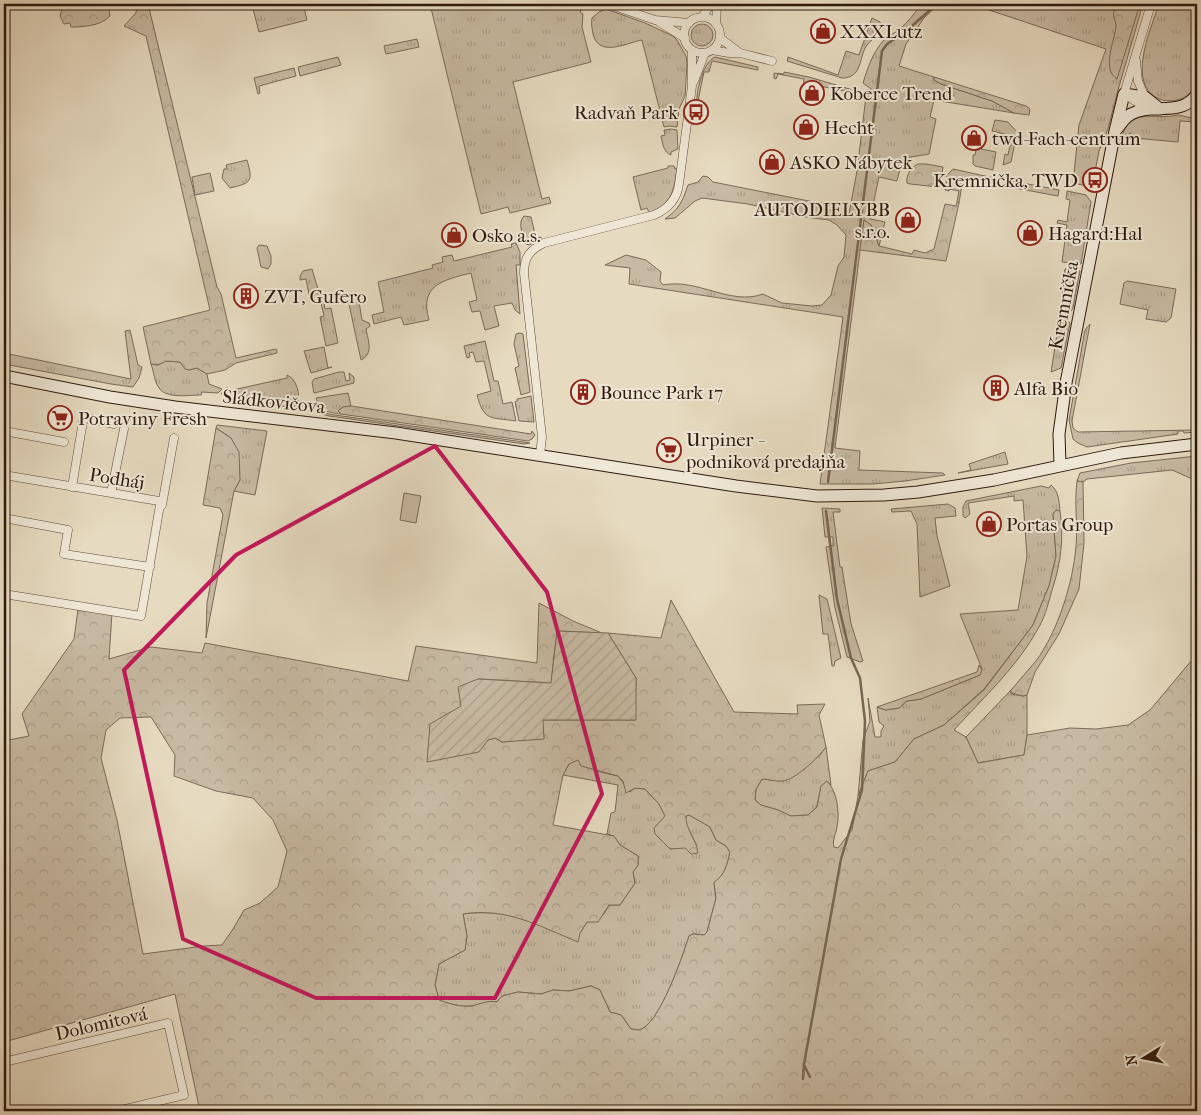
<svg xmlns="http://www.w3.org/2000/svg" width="1201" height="1115" viewBox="0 0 1201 1115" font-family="'IM FELL French Canon',serif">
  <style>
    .grass { fill: url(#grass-tufts); stroke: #7b6a58 }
    .forest { fill: url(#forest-crowns); stroke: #7b6a58; fill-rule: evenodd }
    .garden { fill: url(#garden-furrows); stroke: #7b6a58 }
    .pitch { fill: #c7b9a2; stroke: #7b6a58 }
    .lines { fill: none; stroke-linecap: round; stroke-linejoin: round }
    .stream { stroke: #786654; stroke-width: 2.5 }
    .minor-casing { stroke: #5d4a3a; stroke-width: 9 }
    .secondary-casing { stroke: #2f1a0d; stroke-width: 13 }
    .minor { stroke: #efe7d6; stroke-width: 8 }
    .secondary { stroke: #efe7d6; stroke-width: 11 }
    .marked { fill: none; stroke: #c2185b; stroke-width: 4; stroke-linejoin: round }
    .labels { text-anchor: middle; stroke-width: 4; stroke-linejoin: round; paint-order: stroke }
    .poi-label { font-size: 19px; fill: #2f1a0d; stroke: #efe7d6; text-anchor: start }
    .street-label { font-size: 19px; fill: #2f1a0d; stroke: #efe7d6 }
  </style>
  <defs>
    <pattern id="grass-tufts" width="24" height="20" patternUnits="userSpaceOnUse" patternTransform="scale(1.25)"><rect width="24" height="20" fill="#c7b9a2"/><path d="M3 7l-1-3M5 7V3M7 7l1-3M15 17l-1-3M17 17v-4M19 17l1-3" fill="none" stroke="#ab9e8a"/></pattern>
    <pattern id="forest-crowns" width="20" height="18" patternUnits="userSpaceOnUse" patternTransform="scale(1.25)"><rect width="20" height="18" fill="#c7b9a2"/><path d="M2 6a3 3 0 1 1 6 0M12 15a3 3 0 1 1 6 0" fill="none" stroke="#ab9e8a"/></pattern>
    <pattern id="garden-furrows" width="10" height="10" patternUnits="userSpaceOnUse" patternTransform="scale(1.25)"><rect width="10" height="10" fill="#c7b9a2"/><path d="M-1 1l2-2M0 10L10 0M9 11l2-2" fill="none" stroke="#ab9e8a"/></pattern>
  </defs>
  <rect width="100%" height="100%" fill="#e6dac0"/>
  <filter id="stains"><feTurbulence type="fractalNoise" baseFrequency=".004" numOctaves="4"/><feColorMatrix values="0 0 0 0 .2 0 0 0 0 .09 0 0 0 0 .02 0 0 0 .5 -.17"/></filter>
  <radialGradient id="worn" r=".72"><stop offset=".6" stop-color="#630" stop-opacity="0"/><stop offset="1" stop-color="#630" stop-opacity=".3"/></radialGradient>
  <path class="grass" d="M256,4H303L307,20L259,32L252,5Z
    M430,4H577L580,9L581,13L583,14L582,27L591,62L513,82L542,199L549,197L551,203L510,213L508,207L481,214Z
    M921,4H939L924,18L906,44L899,66L934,77V80L941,84L992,101L1014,113L934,100L930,117L936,119L929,154L911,157L900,169L897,181L879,177L870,219L885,222L879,246L871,225L864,220L835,448L860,451L859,470L943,473L945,475L905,481L873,484H820L843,317L629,284L630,268L605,265L626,255L646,260L661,272L660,281L663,285C698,278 730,306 763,294L782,303L812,306L822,305L831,295L838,266L844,257L846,235L837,225L829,220L805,217L748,204L702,198L695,201L675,218L665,219C680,208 682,202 688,185L698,182L703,176L708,177L713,182L819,203L824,202L823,209L849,214L857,171L866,96L870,95L871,89L863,83C868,67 873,52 884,40C889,35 896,33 901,28C909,21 915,13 921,4Z
    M991,4H1143L1118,90L1108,129L1099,151L1094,177L1092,183L1088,186L1073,183L1079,125L1106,49L989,10Z
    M1159,4H1197C1197,22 1197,40 1197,57C1197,65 1199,73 1197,80C1192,107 1151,108 1144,82C1137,60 1152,25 1159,4Z
    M606,9L645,23L673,36L677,40L686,56L687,64L685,96L679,109L677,127L670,126L664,127L642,40C626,43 599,58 593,34C592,28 591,23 592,18L599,12Z
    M872,18L880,22C883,33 873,38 867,45C861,53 862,64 856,72C853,76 848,78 842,78L787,61L788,57L838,75L846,51L859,55Z
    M691 35a11 11 0 1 1 22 0a11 11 0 1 1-22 0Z
    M417,39L419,47L386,54L384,46Z
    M338,57L341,65L300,76L298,67Z
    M715,57L758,67V70L712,61L709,72H704L697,106L702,107L701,115L705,119L697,118C698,112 697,107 697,101C696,90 704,61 715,57Z
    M294,68L296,76L259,86L260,93L258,94L254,78Z
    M784,72L809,77L853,90L855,93L809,84L808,90L803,89L804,79L778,74L776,79L774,78V73L784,74Z
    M1178,115L1197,119V122L1180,121L1178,142L1134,138L1133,135L1130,133L1127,136V140L1121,139C1131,105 1153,121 1178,115Z
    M995,120L1008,122L1017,132L1011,162L1003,165L1005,154L1008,155L1012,136L992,131Z
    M671,129L677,130L678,149L671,152V155C663,152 663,144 661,136L665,135L664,130Z
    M977,145L981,146V149L996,152L993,170L975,166L973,164V155H975Z
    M247,160C253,181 252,183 230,188L222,178L224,169H227L226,165Z
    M668,166H674L675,169L677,168C674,191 672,204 649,213L647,208L641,210L633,177L668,168Z
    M953,169L994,178L991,184L963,178L959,203L957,202L959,191L949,189V191L945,190L947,175Z
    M210,173L214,191L195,195L192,177Z
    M1007,180L1059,190L1058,196L1004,186Z
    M1067,191L1086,195L1091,202L1081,264L1062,262L1067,225L1057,223L1058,220L1067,222L1070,200L1066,199Z
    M524,216L531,217L536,238L541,237V239L529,245L526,244C523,235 517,223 524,216Z
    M516,243L520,252V265H516L520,314L515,310L512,303L494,306L499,326L485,330L480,311L472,312L469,302L477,300L471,273C443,280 419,285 429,320L404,325L401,317L374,324L372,315L384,312L378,282L433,268L432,265L443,262L442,257L452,255L454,261L512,247L511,244Z
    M259,245L267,246L271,256V264L268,269L261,267L257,248Z
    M312,269L320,296L310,299L306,279L300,280V276L303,271Z
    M1065,269L1080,271L1073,308L1071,311L1067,312L1061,308Z
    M1127,281L1176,289L1171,318L1166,322L1146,319L1148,310L1120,304L1124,283Z
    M324,302L325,309L331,308L338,343L326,346L320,317L324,316L321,303Z
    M359,302L362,320L369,323L370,326L366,329C368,340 374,354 361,360L349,304Z
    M1063,319H1066L1070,323L1061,368L1051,372L1059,321Z
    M1090,324L1072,421L1073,428L1078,432L1197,430V432L1184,433L1183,431H1178V434L1087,447L1078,443L1073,439L1069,420L1084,335L1085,330Z
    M130,330L138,365L142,367L139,378L133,387L111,384L4,364V353L131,379L125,331Z
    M520,333L523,334L530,392L521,395L515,368L519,366L514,344L516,334Z
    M485,341L494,381H498L503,404L512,402L516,421C491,417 484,422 477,395L491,391L484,361L476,362L473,352L469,353L470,357L467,358L464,346Z
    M324,347L328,368L332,367L311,373L304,351Z
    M166,361L180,362L189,370L197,368L207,374L209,384L222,389L218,393L202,392L201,395C189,395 166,399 159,388C154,381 154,372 151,364L158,365Z
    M339,372H344L346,381L350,380L349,373L354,377V383L314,393L312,382L314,379Z
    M287,375C297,379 300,394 298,404L291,408L246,399L227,397V394H221L227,387L228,391L287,378Z
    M348,393L351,406L343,407L338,411L341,414C328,412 320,412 316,398Z
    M531,396L534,422L519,421L515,402L517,401V399Z
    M318,409L328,414L530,443L524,444L329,416L321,414L316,410Z
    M217,425L267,431L255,495L234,491L240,480L231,438L216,428Z
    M1005,452L1008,464L958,473L971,470L969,464Z
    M1197,456V481L1172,470L1087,479L1083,482L1077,481L1080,473L1131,463Z
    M1051,485C1059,492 1059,501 1060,511L1056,510L1053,514L1056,556L1049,586L1033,625L984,689L944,725L914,739L895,762L868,771L858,796L863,740L870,721L868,698L875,737H881V731L884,726L879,722L877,707L886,710L899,708L907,701L921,699L980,675L982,669L960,614L1018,610L1027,556L1023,500L1014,501V496L968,503L970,514L965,518L963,516V507L966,501L1041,486L1049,488Z
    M948,504L955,508L956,516L935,518L937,536L950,586L920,597L917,524L911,511L892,512L891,509Z
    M822,508L840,509V512H833L840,567H842L851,624L863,661L860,662L847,657L835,608L826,547L833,546V537H825Z
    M819,595L827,599L841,658L835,661L834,666H832L828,634H823Z
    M1011,690V694L1023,696L1027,695V735L1024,755L978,763L966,737Z
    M826,747L831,785L827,781L821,786L817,807L808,815L791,816L778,810L761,805L755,800L756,789L762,779L782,781L820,755Z
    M578,759L596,771L618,776L630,792L635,788L645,789L659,804L666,816L654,828L670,849L697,846L685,822L686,816L690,815L710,827L716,840L726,846L730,852C727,865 725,875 714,883L716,898L707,932L704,935L693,934L689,936C683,955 659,1026 639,1030C638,1030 632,1029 631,1029L621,1015L610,1012L600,990L591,986L569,991L553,990L541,994L518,992L502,996L497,1002C487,1001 481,1004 472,1006C461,1007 449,1004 439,1000L435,985L439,964L465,950L467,936L463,914C503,908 542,924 580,933L587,922L604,914L609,905H620L635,883L633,872L638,865V856L620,845L614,836L607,834L611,813L615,812L618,785L563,775L569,764Z"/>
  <path class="forest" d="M70,4H108L110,16C101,26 83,27 71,27L70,23L64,24L60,16L63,5Z
    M140,4H148L217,287L221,294L236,358L276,349L277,351V353L236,363L225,370L207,374L197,368L189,370L185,369L180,362L166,361L158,365L151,364L143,327L210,310L146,36L124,26L135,14Z
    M1124,4H1140L1117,79C1101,69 1115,40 1116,26C1116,20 1112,17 1114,11L1121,8Z
    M934,77L1026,106L1030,109L1029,115L1014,113L992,101L941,84L934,80Z
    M918,164H926L943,167L941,181L938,187L910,184L907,183C906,175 910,168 918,164Z
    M957,202L959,203L946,261L860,250L864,220L871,225L879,246L912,254L914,250L925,253L934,249L945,204L956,206Z
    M351,406L531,434L532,431L535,435L532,439L528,441L341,414L338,411L343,407Z
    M216,428L231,438L239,452L240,480L234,491L206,638L207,603L223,515L220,508L203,505Z
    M1077,481L1083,482L1084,543L1079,589L1059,634L1035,672L1027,695L1023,696L1011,693V690C1019,680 1028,671 1036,661C1058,631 1073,583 1076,546C1078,525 1074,503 1077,481Z
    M1056,510L1060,511C1064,537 1061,562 1053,587C1049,600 1046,615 1039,627C1018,666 984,697 954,730L966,737L978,763L1024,755L1027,735L1070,728L1096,729L1128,725L1150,710L1197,654V1111H200L175,994L4,1042V741L29,736L22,714L74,639L78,609L112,613L109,659L151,647L202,653L205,643L408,681L416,646L537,663L539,603L573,621L602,633L557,631L551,683L478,679L488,740L495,738L502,742L544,738L542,720H635L636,678L608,633L661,638L671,600L734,712L798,714L797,705L825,704L819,715L826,747C819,757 794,781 782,781C776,782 769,779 762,779L756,789L755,800L761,805L778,810L791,816L808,815L817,807L821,786L827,781C837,791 840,812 837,827C836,834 832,840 834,847L838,848L852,830L858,796L868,771L895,762L914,739L944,725L984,690L1033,625L1049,586L1056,556L1053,514ZM151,717L175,755L174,776L216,791L253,798L273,820L287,851L278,887L260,903L244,910L233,929L222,945L204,946L143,954L117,820L101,758L106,730L120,718ZM578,760L581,766L618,776L623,781L626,793L635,788L645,789L659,804L665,816L654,828L655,834L670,849L685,848L691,854L698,853C697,840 685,829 686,816L689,815L710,827L716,840L726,846L730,852C727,865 725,875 714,882L716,898L707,932L704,935L693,934L689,936C683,955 659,1026 639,1030C638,1030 632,1029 631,1029L621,1015L610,1012L600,990L591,986L569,991L553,990L541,994L518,992L502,996L497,1002C487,1000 481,1004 472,1006C461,1007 449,1004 439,1000L435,985L439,964L465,950L467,936L463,914C506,907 539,926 578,942L580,933L587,922H598L609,905H620L635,883L633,872L638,865V856L620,845L614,836L553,825L563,775L569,764Z
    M979,665L982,670L980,675L921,699L907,701L899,708L886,710L877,707L977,672Z"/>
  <path class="garden" d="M557,631L608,633L636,678V720H543L544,739L502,742L495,738L488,740L479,752L427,762L430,724L461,706L458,687L478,679L551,683Z"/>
  <path class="pitch" d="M404,493L421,496L416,523L400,520Z"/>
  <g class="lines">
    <path class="stream" d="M828,482L882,51L887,44L905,32L937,4
      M804,1065L810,1077
      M803,1079L804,1064L841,859L862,790L865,721L860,678L851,658L837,599L826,511"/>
    <defs>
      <path id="minor" d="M608,4L655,20L689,23
        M702,17L711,4
        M684 35a18 18 0 1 1 36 0a18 18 0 1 1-36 0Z
        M659,22L685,38
        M716,24L717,4
        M720,38L740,53
        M712,50L729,53H740L772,61
        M1136,61L1138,81L1145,97
        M694,81L705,53
        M1148,109L1124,94L1151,4
        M4,431L64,442
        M540,455L542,437L524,273C524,257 530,250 544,243L654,215C668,209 677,200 679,184L692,86V50
        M4,475L159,501L160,505L141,616L4,594
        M72,487L83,421L86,418L114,424
        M111,493L124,429
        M162,505L174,438
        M4,518L68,530L64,554L150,567
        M4,1062L168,1023L184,1095L117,1111"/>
      <path id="secondary" d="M1117,129C1121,123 1125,117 1131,114C1153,102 1181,118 1197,94
        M4,376L110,397L175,407L396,433L736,486L817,496L884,495L918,492L994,480L1121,453L1197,444
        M1060,465L1059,434L1066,383L1115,131L1124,94L1145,97L1160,109"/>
    </defs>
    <use href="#minor" class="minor-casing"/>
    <use href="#secondary" class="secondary-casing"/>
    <use href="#minor" class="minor"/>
    <use href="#secondary" class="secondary"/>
  </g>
  <path class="marked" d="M435,446L547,592L602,794L495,998H316L183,939L124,670L236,555Z"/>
  <defs>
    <symbol id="shop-ring" viewBox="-11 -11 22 22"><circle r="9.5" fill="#efe7d6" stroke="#8f2418" stroke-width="1.5"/><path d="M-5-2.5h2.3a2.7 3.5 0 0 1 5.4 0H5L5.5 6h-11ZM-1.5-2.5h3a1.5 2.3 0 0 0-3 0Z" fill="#8f2418"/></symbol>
    <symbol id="bus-ring" viewBox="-11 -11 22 22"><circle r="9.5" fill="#efe7d6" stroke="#8f2418" stroke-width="1.5"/><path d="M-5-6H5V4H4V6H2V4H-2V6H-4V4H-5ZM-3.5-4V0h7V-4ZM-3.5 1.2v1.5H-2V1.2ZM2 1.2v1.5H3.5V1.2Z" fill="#8f2418"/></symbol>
    <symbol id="building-ring" viewBox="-11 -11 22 22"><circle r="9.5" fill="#efe7d6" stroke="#8f2418" stroke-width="1.5"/><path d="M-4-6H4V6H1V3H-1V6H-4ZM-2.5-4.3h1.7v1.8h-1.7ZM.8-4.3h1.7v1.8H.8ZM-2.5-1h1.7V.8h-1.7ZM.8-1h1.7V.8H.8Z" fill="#8f2418"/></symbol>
    <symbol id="supermarket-ring" viewBox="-11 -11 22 22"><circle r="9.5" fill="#efe7d6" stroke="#8f2418" stroke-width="1.5"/><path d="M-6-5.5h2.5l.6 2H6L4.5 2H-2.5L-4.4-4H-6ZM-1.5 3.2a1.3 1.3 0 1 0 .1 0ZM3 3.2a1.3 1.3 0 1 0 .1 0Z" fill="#8f2418"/></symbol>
  </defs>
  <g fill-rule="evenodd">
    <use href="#shop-ring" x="809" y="17" width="28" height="28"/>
    <use href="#shop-ring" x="798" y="79" width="28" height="28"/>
    <use href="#bus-ring" x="682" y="98" width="28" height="28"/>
    <use href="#shop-ring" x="792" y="113" width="28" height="28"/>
    <use href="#shop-ring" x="960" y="124" width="28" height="28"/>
    <use href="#shop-ring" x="758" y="148" width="28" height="28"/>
    <use href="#bus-ring" x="1081" y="166" width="28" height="28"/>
    <use href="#shop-ring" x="894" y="206" width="28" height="28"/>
    <use href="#shop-ring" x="1016" y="219" width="28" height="28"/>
    <use href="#shop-ring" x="440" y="221" width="28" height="28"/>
    <use href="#building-ring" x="232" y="282" width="28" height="28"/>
    <use href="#building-ring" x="982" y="374" width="28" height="28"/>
    <use href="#building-ring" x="569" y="378" width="28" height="28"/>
    <use href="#supermarket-ring" x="46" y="404" width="28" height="28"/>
    <use href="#supermarket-ring" x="655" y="436" width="28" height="28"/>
    <use href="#shop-ring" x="975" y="510" width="28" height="28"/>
  </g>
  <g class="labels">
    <g class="poi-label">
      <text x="840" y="38">XXXLutz</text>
      <text x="830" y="100">Koberce Trend</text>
      <text x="678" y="119" text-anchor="end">Radvaň Park</text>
      <text x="824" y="134">Hecht</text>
      <text x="992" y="145">twd-Fach-centrum</text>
      <text x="790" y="169">ASKO Nábytek</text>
      <text x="1078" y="187" text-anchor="end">Kremnička, TWD</text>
      <text x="890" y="216" text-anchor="end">AUTODIELYBB<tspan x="890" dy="22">s.r.o.</tspan></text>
      <text x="1048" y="240">Hagard:Hal</text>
      <text x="472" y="242">Osko a.s.</text>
      <text x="264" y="303">ZVT, Gufero</text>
      <text x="1014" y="395">Alfa Bio</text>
      <text x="600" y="399">Bounce Park 17</text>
      <text x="78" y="425">Potraviny Fresh</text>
      <text x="686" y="446">Urpiner -<tspan x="686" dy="22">podniková predajňa</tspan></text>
      <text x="1006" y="531">Portas Group</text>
    </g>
    <g class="street-label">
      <text transform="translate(1063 305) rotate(-79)" y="7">Kremnička</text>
      <text transform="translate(274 401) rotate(6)" y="7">Sládkovičova</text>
      <text transform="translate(117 478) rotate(9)" y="7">Podháj</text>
      <text transform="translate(101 1023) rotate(-13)" y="7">Dolomitová</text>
    </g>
  </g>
  <rect width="1201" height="1115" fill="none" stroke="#e6dac0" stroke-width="20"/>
  <rect x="5" y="5" width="1191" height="1105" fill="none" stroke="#2f1a0d" stroke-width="2.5"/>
  <rect x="10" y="10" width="1181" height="1095" fill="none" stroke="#2f1a0d"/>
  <g transform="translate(1144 1058) rotate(260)" stroke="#efe7d6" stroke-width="4" paint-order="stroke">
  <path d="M0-4L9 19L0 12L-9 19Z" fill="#2f1a0d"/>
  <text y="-8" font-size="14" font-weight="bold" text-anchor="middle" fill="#2f1a0d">N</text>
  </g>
  <rect width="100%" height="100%" filter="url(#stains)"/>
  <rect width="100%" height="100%" fill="url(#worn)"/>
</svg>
